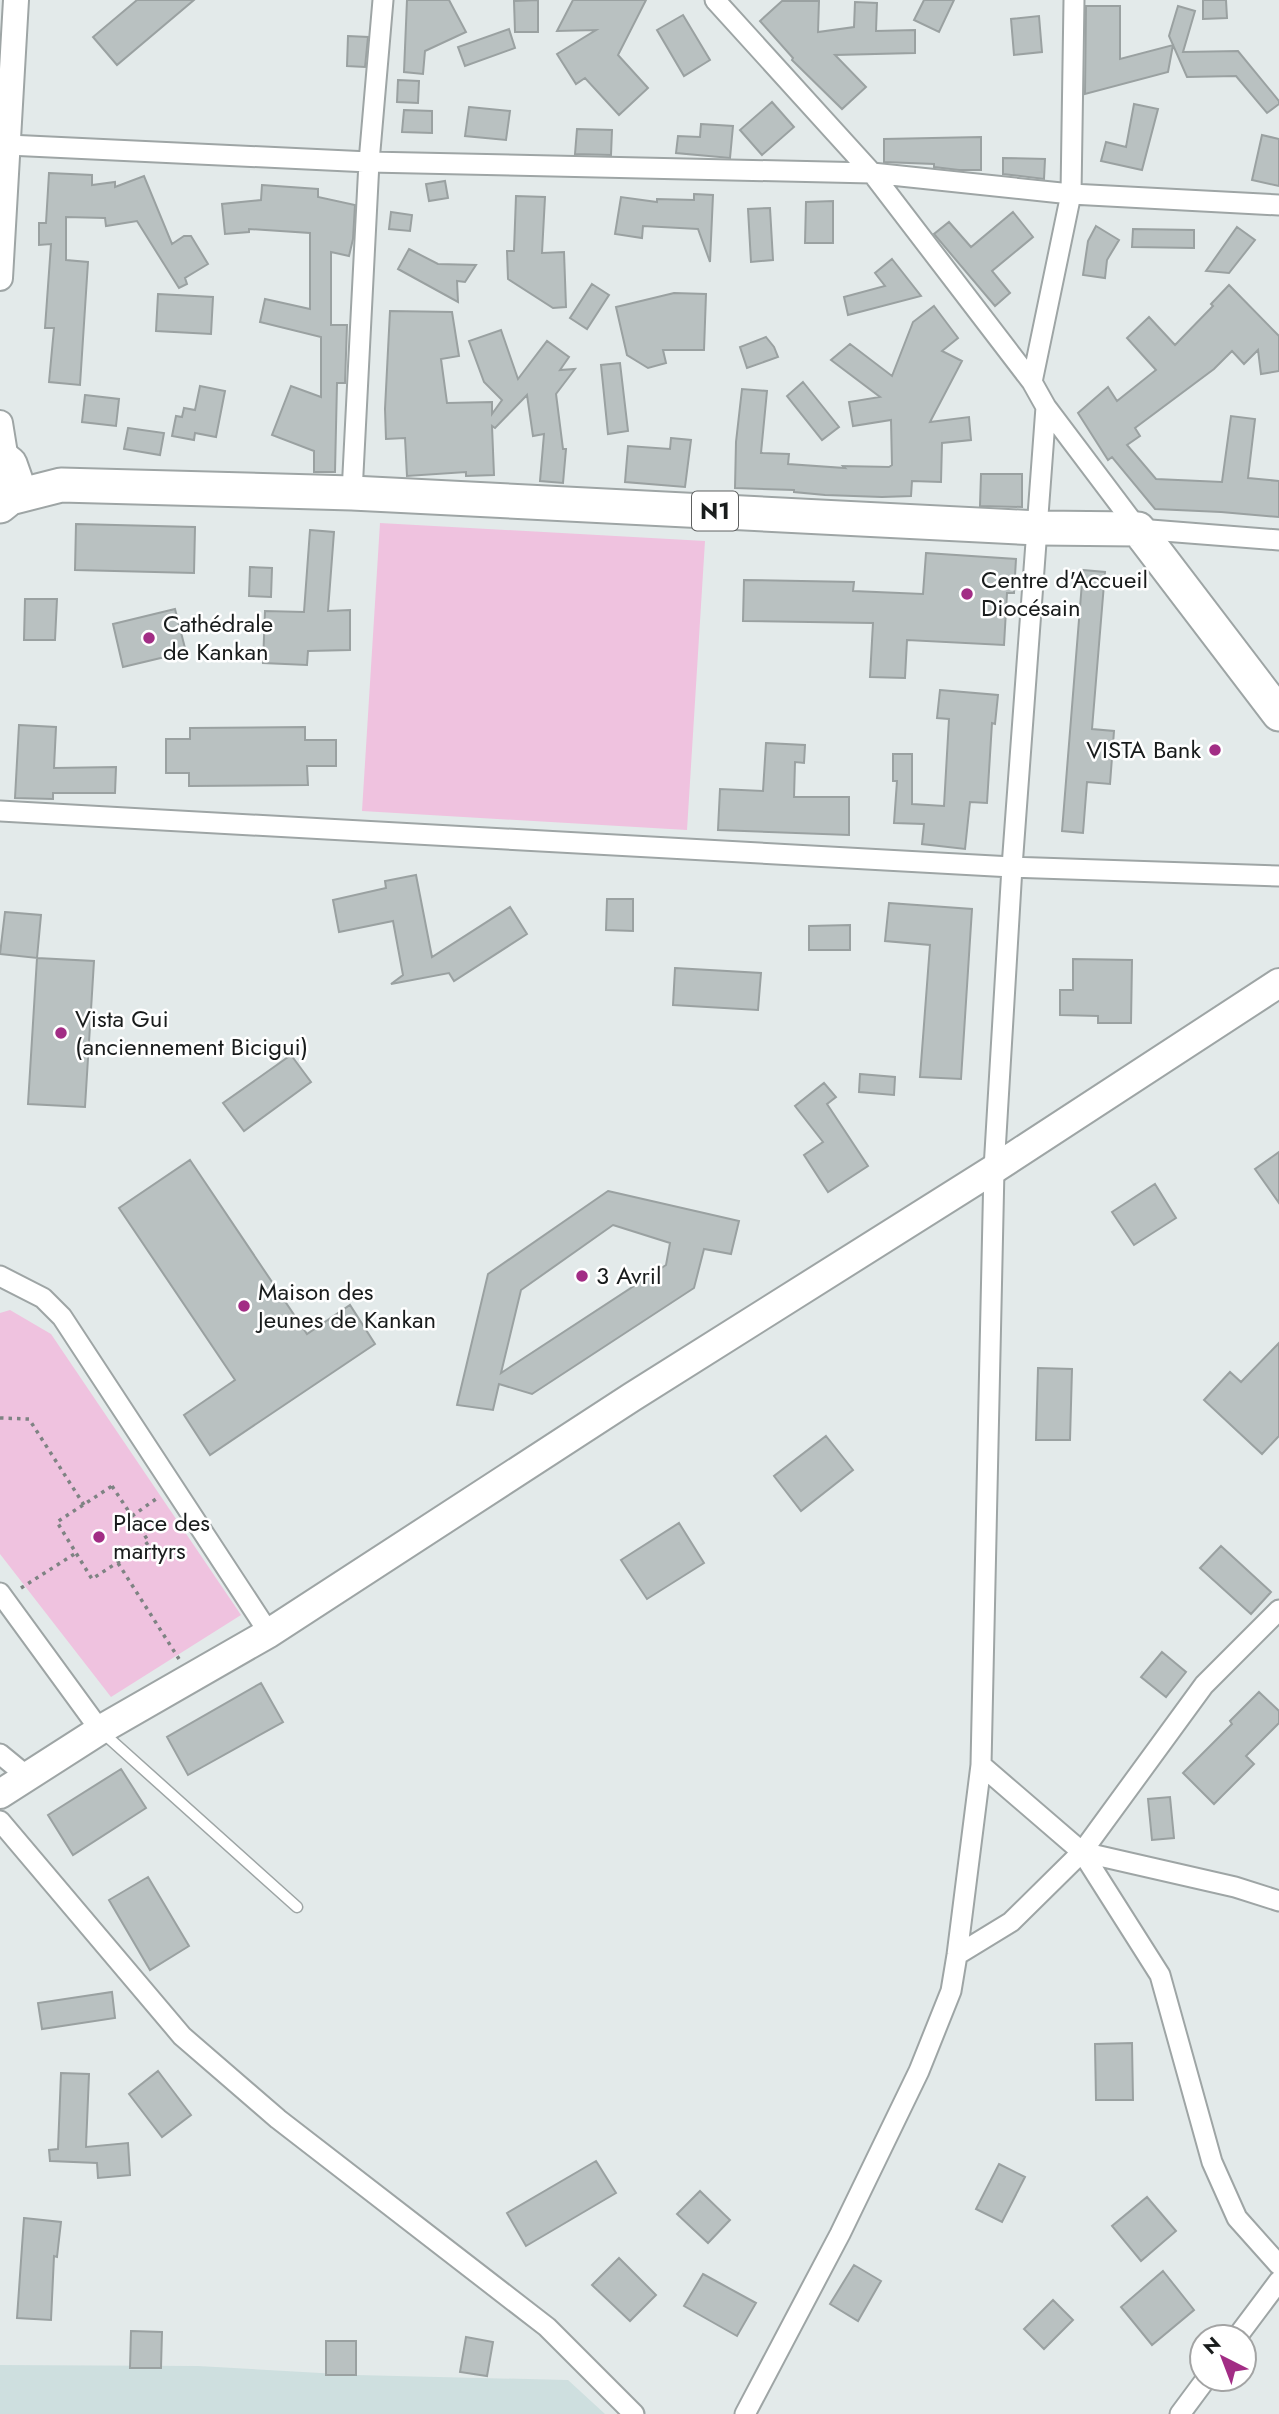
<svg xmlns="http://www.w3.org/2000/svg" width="1279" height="2414" viewBox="0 0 1279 2414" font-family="Jost,sans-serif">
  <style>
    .built { fill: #cedfdf }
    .green { fill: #efc2df }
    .building { fill: #b9c1c1; stroke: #9aa1a1; stroke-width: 2; fill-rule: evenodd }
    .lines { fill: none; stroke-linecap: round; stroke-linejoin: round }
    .service-casing { stroke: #9ea5a5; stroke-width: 13 }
    .minor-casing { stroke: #9ea5a5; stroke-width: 23 }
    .tertiary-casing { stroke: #9ea5a5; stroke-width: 28 }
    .secondary-casing { stroke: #9ea5a5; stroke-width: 32 }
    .trunk-casing { stroke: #9ea5a5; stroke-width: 37 }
    .path { stroke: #7e8383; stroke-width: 3.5; stroke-dasharray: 3.5 5; stroke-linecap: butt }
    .service { stroke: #fff; stroke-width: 10 }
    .minor { stroke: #fff; stroke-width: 19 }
    .tertiary { stroke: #fff; stroke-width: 24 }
    .secondary { stroke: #fff; stroke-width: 28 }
    .trunk { stroke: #fff; stroke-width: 33 }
    .poi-dot { fill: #a22d85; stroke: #fff; stroke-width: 2.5 }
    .labels { text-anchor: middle; stroke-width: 5; stroke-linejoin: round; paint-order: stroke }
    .shield { fill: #fff; stroke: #5e6060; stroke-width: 2 }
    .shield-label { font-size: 23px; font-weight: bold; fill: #191c1c }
    .poi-label { font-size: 24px; fill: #191c1c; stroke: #fff; text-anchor: start }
  </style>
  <rect width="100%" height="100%" fill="#e3eaea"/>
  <path class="built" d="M0,2365L198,2366L356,2375L568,2380L605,2414H0Z"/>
  <path class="green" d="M380,523L705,541L687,830L362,811Z
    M10,1310L51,1334L241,1615L111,1697L0,1554V1313Z"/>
  <path class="building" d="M137,0H194L117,65L93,37Z
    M407,0H449L466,32L425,51L423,74L404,72Z
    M538,0V32H515L514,1Z
    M573,0H646L618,55L648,88L619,115L585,78L576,84L557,54L596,30L557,31Z
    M924,0H954L939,32L914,20Z
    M1203,0H1226L1227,18L1203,19Z
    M782,1H819L818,32L854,27L855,2L877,3L876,31L915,30V53L835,55L866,87L842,109L792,60L793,58L760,21Z
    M1086,6H1120V59L1173,45L1168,72L1085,94Z
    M1178,6L1195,11L1183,52L1238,51L1279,101V104L1267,113L1236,76L1187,77L1169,36Z
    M683,15L710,60L684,76L657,30Z
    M1039,16L1042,52L1014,55L1011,19Z
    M509,29L515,48L465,66L458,47Z
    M348,36L368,37L365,67L347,66Z
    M398,80L419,81L418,103L397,102Z
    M772,102L794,127L762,155L740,130Z
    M1134,104L1158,109L1142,170L1101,161L1106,142L1126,147Z
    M469,107L510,111L506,140L465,136Z
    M404,110L432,111V133L402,132Z
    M701,124L733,126L730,158L676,153L678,136L700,137Z
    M577,129L612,130L611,155L575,154Z
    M1262,135L1279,139V186L1252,180Z
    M981,137V170H959L934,167V164L884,162V139Z
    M1003,158L1045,159L1044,179L1003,174Z
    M49,173L92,175V185L115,182V187L144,176L172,244L184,236H191L208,264L185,278L187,284L179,288L137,221L106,226L105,218L66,217V260L88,262L80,385L49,382L54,328H45L51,244L39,245V223H46Z
    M445,181L448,198L429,201L426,184Z
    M262,185L318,189V197L355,205L353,239L349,256L331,252V325H347L345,383H337L335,472H314V451L272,435L291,386L321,397V337L260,322L265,299L310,309V233L249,229V232L225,234L222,204L261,200Z
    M694,194L713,195L710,262L698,229L643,226L642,238L615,234L621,197L657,202V199L694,200Z
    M516,196L545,197L542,253L564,252L566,307L553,308L508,279L507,251H514Z
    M833,201V243H805L806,202Z
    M770,208L773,260L751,262L748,209Z
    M391,212L412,215L410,231L389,229Z
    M1013,212L1033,237L992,271L1010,293L995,306L934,234L949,222L971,247Z
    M1096,226L1119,240L1107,260L1105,278L1083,275L1088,241Z
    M1237,227L1255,240L1229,273L1206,271Z
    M1133,229L1194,230V248L1132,247Z
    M409,249L438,264L476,265L465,282L457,281L458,302L398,269Z
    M892,259L921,296L848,315L844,297L885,286L875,273Z
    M592,284L609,295L587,329L570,318Z
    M1229,285L1279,336V371L1261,374L1258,350L1244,364L1232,351L1214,369L1135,428L1140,436L1127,445L1156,479L1222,482L1231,416L1255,419L1248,478L1279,481V517L1221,512L1155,509L1112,457L1108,460L1078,413L1108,387L1117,401L1156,370L1127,338L1149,317L1175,345L1213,306L1211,304Z
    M674,293L706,294L704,350H663L666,363L648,368L627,355L616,307Z
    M158,294L213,297L211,334L156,331Z
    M934,306L958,338L942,351L962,361L930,422L969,417L971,440L942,443L941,482L912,481L911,496L882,497L825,495L794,492V490L735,488L736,442L742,389L767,391L761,453L789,454L788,464L845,468L843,466L889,467L892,465L891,420L853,426L849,402L880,397L831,360L850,344L892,376L913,322Z
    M390,311L452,312L459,356L441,359L447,403L492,402V414L502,400L484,382L469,341L501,330L518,379L547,341L569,357L560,370L575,369L556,394L563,449H566L563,483L540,481L544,434L533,436L527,395L495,428L492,426L494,475L466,476V472L407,476L405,438L386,439L385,409Z
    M766,337L774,347L778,357L747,368L740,347Z
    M620,363L628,431L608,434L601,365Z
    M803,382L839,427L822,440L787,396Z
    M200,386L225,391L216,437L195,433L194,440L172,436L176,416L182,417L184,408L195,410Z
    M85,395L119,399L116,426L82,422Z
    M128,428L164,433L160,455L124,449Z
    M671,438L691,440L685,487L625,482L628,446L670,449Z
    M981,474H1022V507L980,506Z
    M76,524L195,527L194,573L75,570Z
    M310,530L334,532L328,611L350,610V650L308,651L307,665L263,663L265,611L304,612Z
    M926,553L1016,559L1014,593H1007L1004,645L907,640L905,678L870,677L873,623L743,621L744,580L854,582L853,591L923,594Z
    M250,567L272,568L271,597L249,596Z
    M1083,570L1105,572L1092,729L1114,731L1110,784L1087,782L1083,833L1062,831Z
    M25,599H57L55,640H24Z
    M175,609L186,652L123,667L113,624Z
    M940,690L998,695L995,724L992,723L987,803L970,802L965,849L922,844L924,824L894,823L897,781H893V754H912V804L944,806L949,719L937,718Z
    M19,725L56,727L54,768L116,767L115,793H53V799L15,798Z
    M305,727V740H336V766H307L308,785L189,786V773H166V739H190V728Z
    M766,743L805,745L804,763L795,762L794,797H849V835L718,830L720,789L763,791Z
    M416,875L432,957L510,907L527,934L454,981L449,973L391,984L403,975L393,921L339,932L333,900L386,888L385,881Z
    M607,899H633V931L606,930Z
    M889,903L972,909L961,1079L920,1077L930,945L885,941Z
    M5,912L41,915L37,958L0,954Z
    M850,925V950H809V926Z
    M37,958L94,961L85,1107L28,1104Z
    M1073,959L1132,960L1131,1023H1098V1016L1060,1015V990H1073Z
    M675,968L761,973L758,1010L673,1005Z
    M291,1055L311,1082L244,1131L223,1103Z
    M860,1074L895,1077L894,1095L859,1092Z
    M824,1083L836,1097L827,1104L868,1166L828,1192L804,1155L823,1142L795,1106Z
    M1279,1152V1203L1255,1169Z
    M190,1160L307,1334L350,1305L375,1344L210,1455L184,1415L235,1380L119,1208Z
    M1155,1184L1176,1218L1134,1245L1112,1212Z
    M608,1191L739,1221L731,1254L704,1249L694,1288L532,1394L499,1384L493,1410L457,1405L488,1274ZM613,1225L670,1243L666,1265L501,1373L521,1290Z
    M1279,1343V1436L1262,1454L1204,1400L1230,1372L1241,1382Z
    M1038,1368L1072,1369L1070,1440H1036Z
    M826,1436L853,1470L801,1511L774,1476Z
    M679,1523L704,1563L647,1599L621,1560Z
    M1221,1546L1271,1592L1251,1614L1200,1568Z
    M1162,1652L1186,1672L1166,1697L1141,1677Z
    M261,1683L283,1722L188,1775L167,1737Z
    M1259,1692L1279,1711V1723L1246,1756L1254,1764L1214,1804L1183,1773L1232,1724L1230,1721Z
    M121,1769L146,1808L73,1855L48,1815Z
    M1170,1797L1174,1838L1152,1840L1148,1799Z
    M148,1877L189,1946L150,1970L109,1900Z
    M112,1992L115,2018L42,2029L38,2003Z
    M1132,2043L1133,2100H1096L1095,2044Z
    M158,2071L191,2115L162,2137L129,2094Z
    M61,2073L89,2074L86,2147L128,2143L130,2175L98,2178L97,2163L50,2161L49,2150L58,2149Z
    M596,2161L616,2193L526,2246L507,2213Z
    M999,2164L1025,2177L1002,2222L976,2209Z
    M700,2191L730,2220L708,2243L677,2214Z
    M1147,2197L1176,2231L1141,2261L1112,2226Z
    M24,2218L61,2222L57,2257L54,2256L51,2320L17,2318Z
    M619,2258L656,2295L630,2321L592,2285Z
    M854,2265L881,2281L858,2321L830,2304Z
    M1163,2271L1194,2310L1152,2345L1121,2307Z
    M703,2274L756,2303L737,2336L684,2306Z
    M1053,2300L1073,2320L1044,2349L1024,2329Z
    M131,2331L162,2332L161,2368H130Z
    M466,2337L493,2342L487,2376L460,2372Z
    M326,2341H356V2375H326Z"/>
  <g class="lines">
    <defs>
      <path id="service" d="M102,1732L297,1907"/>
      <path id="minor" d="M715,0L872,173L1032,382L1046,407L1138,529L1279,540
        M8,145L369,162L872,173L1071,194L1279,205
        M1032,382L1071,194L1074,0
        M352,493L369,162L383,0
        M0,811L1012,867L1279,876
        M0,1276L43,1298L62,1317L269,1633
        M0,1593L100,1730
        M0,1754L28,1777
        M981,1765L1082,1852L1160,1975L1212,2162L1237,2218L1279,2265
        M0,1821L182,2036L278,2119L547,2327L634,2414
        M1082,1852L1235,1887L1279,1901
        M957,1955L1011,1922L1082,1852L1204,1685L1279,1610
        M1237,2337L1279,2281
        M745,2414L840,2234L919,2071L951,1991L957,1955L981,1765L994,1169L1012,867L1046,407
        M1180,2414L1206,2379"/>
      <path id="tertiary" d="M0,278L16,0
        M0,423L6,460"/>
      <path id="secondary" d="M0,1794L100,1730L269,1633L632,1397L994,1169L1279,983"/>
      <path id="trunk" d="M0,456L10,464L16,481L10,498L0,506
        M10,498L61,485L352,493L1038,528L1138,529L1279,714"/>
    </defs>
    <use href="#service" class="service-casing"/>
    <use href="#minor" class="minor-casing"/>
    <use href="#tertiary" class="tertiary-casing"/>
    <use href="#secondary" class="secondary-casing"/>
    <use href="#trunk" class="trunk-casing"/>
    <path class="path" d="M0,1418L29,1419L84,1505
      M112,1486L149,1542L92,1579L57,1522Z
      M132,1516L156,1499
      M118,1563L179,1659
      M21,1588L76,1553"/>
    <use href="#service" class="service"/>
    <use href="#minor" class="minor"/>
    <use href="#tertiary" class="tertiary"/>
    <use href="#secondary" class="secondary"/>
    <use href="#trunk" class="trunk"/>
  </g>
  <g class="poi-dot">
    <circle cx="967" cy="594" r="7"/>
    <circle cx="149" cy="638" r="7"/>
    <circle cx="1215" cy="750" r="7"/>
    <circle cx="61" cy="1033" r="7"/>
    <circle cx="582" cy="1276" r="7"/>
    <circle cx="244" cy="1306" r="7"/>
    <circle cx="99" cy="1537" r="7"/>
  </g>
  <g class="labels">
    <rect class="shield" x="692" y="491.5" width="46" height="39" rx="5"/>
    <g class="shield-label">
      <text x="715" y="519">N1</text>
    </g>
    <g class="poi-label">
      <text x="981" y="588">Centre d'Accueil<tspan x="981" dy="28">Diocésain</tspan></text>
      <text x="163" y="632">Cathédrale<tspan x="163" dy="28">de Kankan</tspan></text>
      <text x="1201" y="758" text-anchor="end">VISTA Bank</text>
      <text x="75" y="1027">Vista Gui<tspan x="75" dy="28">(anciennement Bicigui)</tspan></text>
      <text x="596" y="1284">3 Avril</text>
      <text x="258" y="1300">Maison des<tspan x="258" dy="28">Jeunes de Kankan</tspan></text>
      <text x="113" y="1531">Place des<tspan x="113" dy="28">martyrs</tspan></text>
    </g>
  </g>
  <g transform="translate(1223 2358) rotate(318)"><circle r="33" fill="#ffffff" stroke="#a3a4a4" stroke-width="2"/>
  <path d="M0-5L12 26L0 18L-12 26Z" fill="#a22d85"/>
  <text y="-10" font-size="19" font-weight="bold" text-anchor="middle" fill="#191c1c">N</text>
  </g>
</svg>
